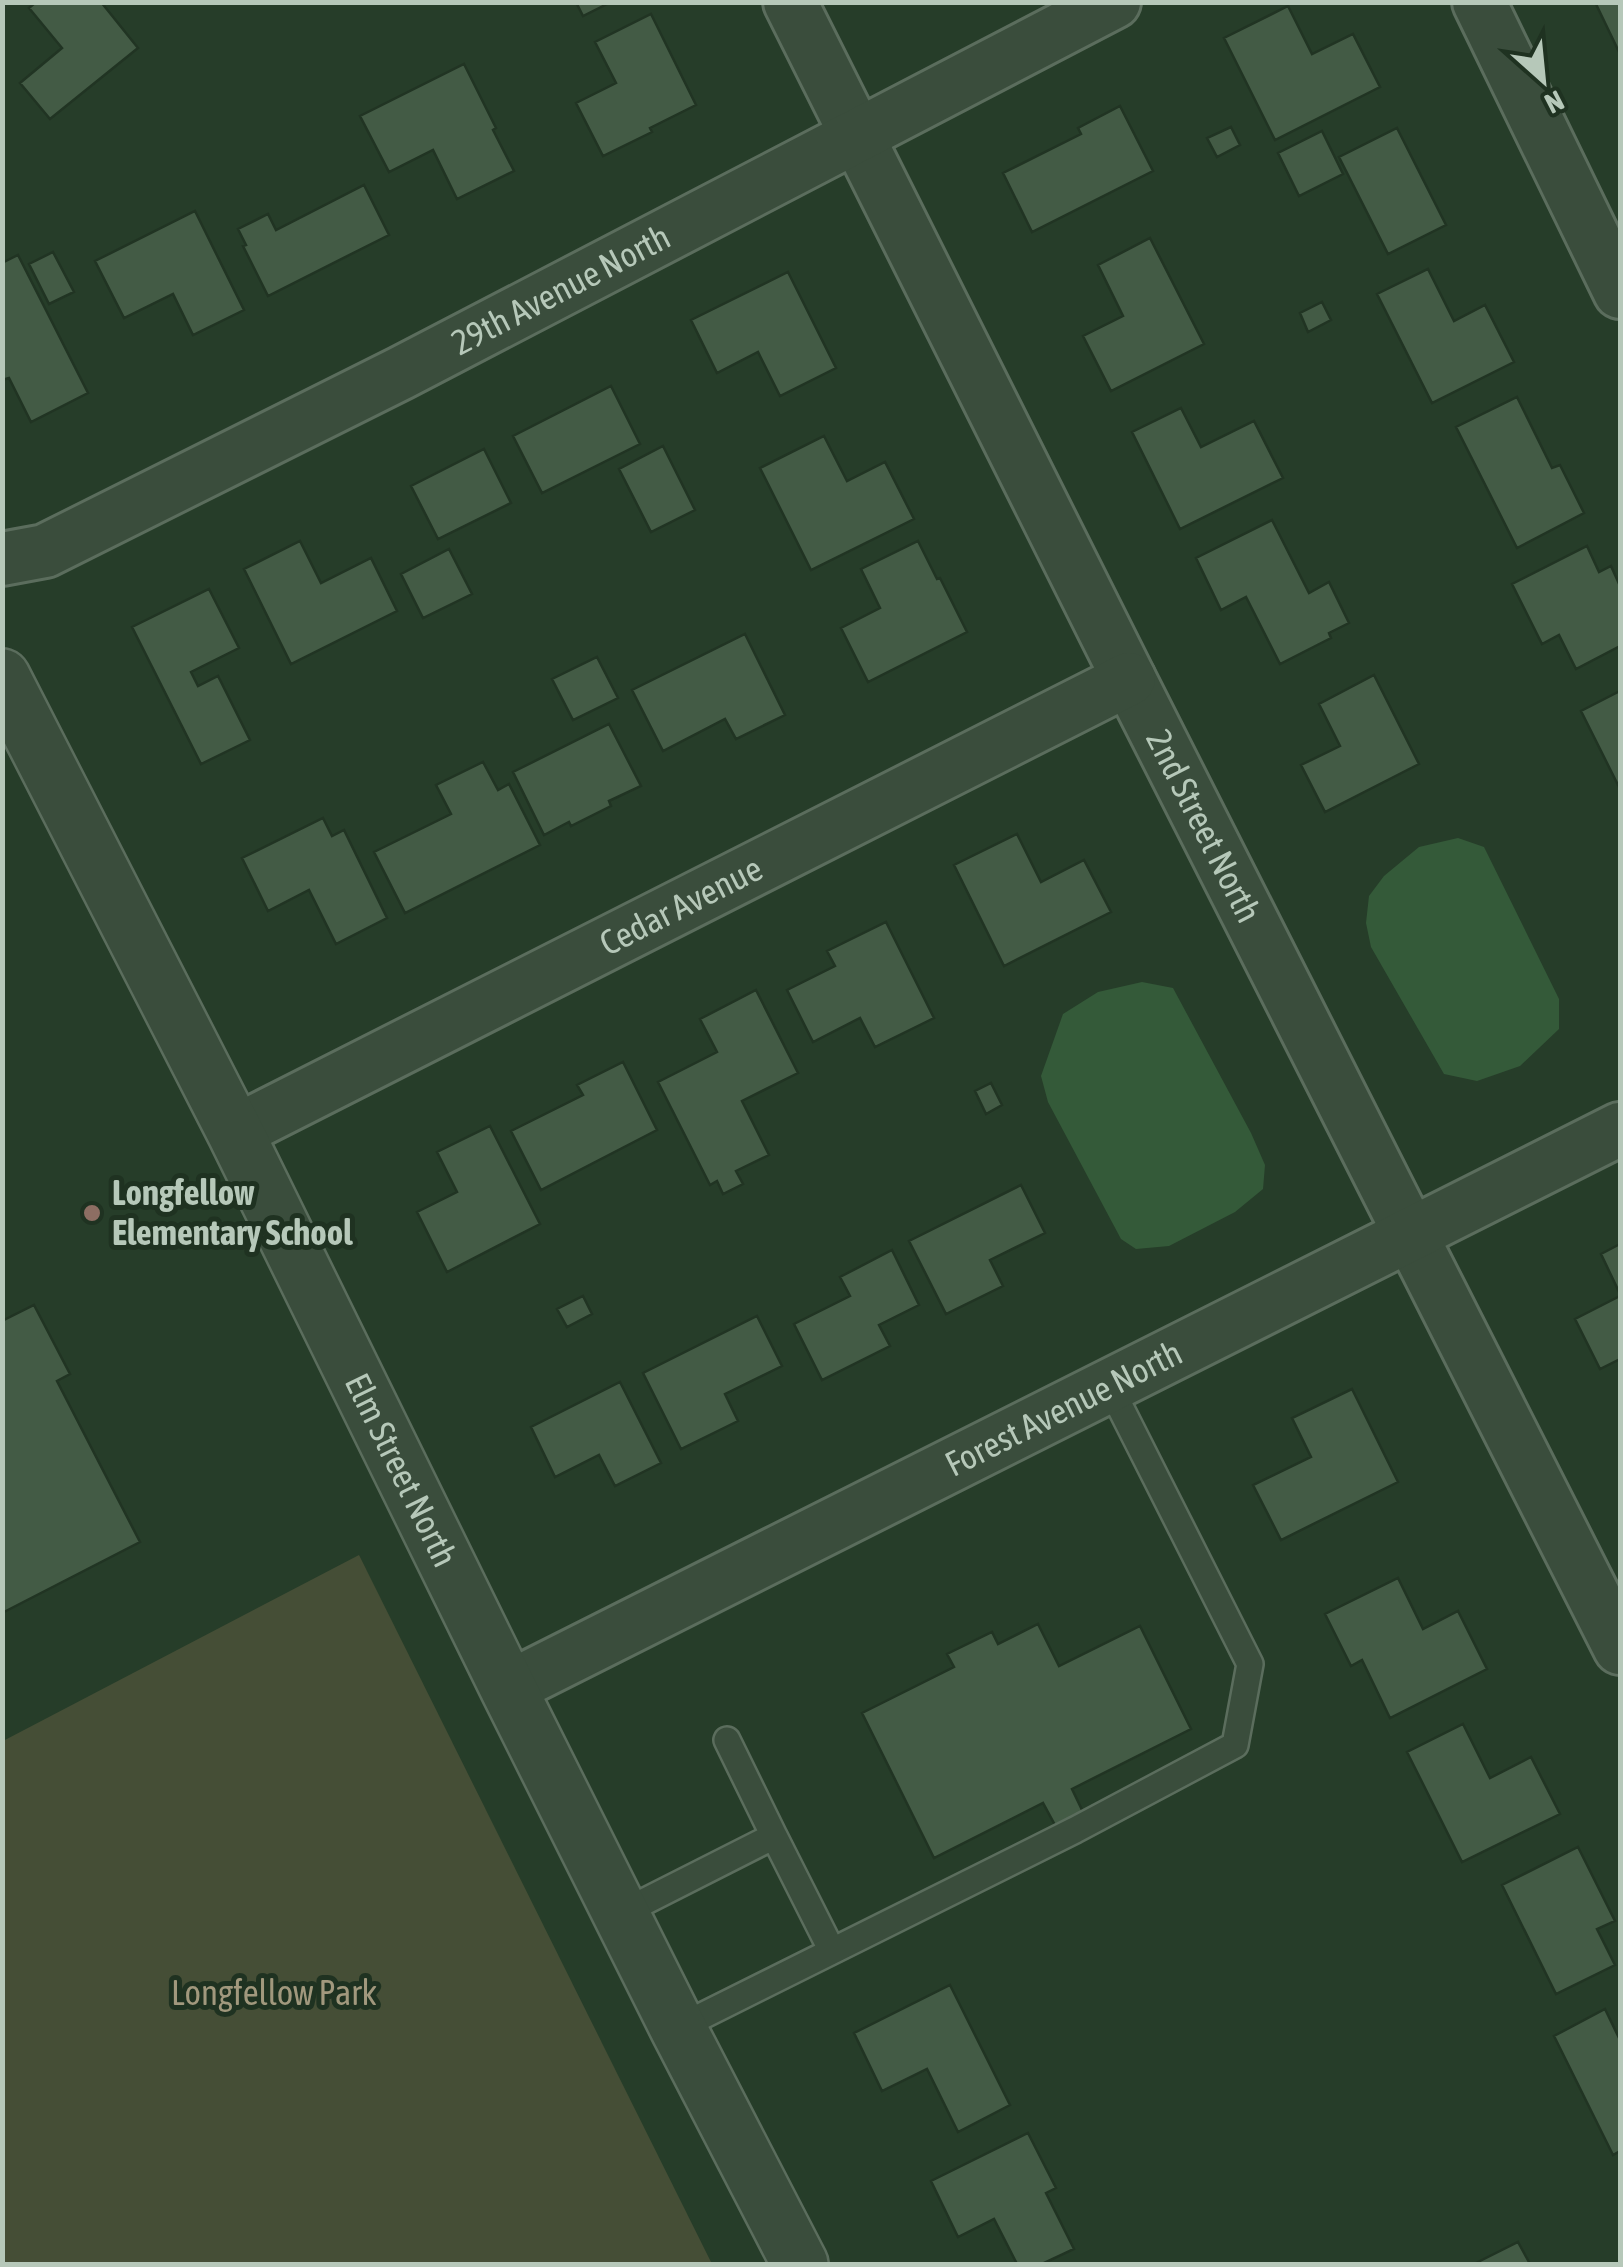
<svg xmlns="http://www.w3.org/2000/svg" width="1623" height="2267" viewBox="0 0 1623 2267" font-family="'Asap Condensed',sans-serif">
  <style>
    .green { fill: #454e36 }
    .water { fill: #345a39 }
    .building { fill: #435b45; stroke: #213423; stroke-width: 2.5 }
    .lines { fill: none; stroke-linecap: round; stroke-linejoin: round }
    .service-casing { stroke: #5b6d5d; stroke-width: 30 }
    .minor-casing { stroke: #5b6d5d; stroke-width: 58 }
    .tertiary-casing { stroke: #5b6d5d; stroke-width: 60 }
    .service { stroke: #3a4d3c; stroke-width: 25 }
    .minor { stroke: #3a4d3c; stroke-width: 52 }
    .tertiary { stroke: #3a4d3c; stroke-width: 55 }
    .education-dot { fill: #8d6e63; stroke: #1f3221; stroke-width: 4 }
    .labels { text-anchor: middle; stroke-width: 10; stroke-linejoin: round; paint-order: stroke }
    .street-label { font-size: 35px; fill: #b6c8b9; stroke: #1f3221 }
    .poi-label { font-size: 35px; font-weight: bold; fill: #b6c8b9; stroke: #1f3221; text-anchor: start }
    .park-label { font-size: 35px; fill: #a1987d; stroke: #1f3221 }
  </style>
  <rect width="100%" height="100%" fill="#263d29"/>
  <path class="green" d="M359,1555L712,2264H3V1741Z"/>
  <path class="water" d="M1458,838L1484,847L1559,999V1029L1520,1066L1477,1081L1444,1074L1371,947L1366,923L1369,896L1384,876L1419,847Z
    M1142,982L1173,988L1251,1133L1265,1165L1263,1189L1235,1212L1169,1246L1136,1249L1121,1239L1048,1102L1041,1076L1063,1014L1098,992Z"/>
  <path class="building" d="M36,2H101L138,48L50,119L20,83L62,48L29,8Z
    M576,2H611L583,16Z
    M1595,2H1620V54Z
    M1288,6L1312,54L1353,34L1380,87L1275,140L1224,38Z
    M651,14L696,105L650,128L652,132L603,156L576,103L616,83L595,42Z
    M464,64L496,128L493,130L514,171L457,199L433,150L389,172L360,116Z
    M1120,106L1153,171L1032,232L1003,173L1081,134L1078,128Z
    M1231,127L1240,145L1217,157L1207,138Z
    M1397,128L1446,225L1388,254L1339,157Z
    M1322,131L1343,174L1299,196L1278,153Z
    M364,185L389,235L268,296L243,246L246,245L238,229L268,214L276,230Z
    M195,211L244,310L193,335L173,294L124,318L95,261Z
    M1150,238L1204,344L1111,391L1083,336L1123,316L1098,265Z
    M53,252L74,292L49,304L29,264Z
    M18,255L88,393L31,422L9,378L2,380V263Z
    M1428,269L1454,321L1485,305L1514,362L1432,403L1377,294Z
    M788,272L836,368L780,396L758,352L717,373L691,320Z
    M1322,302L1331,320L1308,332L1300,313Z
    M611,386L640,444L542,493L513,436Z
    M1517,397L1552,468L1560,465L1584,513L1517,548L1456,427Z
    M1181,408L1201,447L1254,421L1283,478L1180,529L1132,432Z
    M824,436L847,481L885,462L914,519L811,570L760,468Z
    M663,446L695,510L651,532L619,469Z
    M484,449L511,503L438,539L411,486Z
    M1272,520L1309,593L1329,582L1349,623L1329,633L1331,638L1280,664L1246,597L1221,610L1196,558Z
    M300,541L321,583L371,558L397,611L291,664L244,569Z
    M918,541L937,579L940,578L967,632L868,682L841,628L880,608L861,569Z
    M1587,546L1599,572L1611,566L1620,586V646L1576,669L1559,635L1542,644L1512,584Z
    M449,549L472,594L423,618L401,574Z
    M209,589L239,648L191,672L198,686L218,676L250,740L201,764L132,627Z
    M745,634L785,715L736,739L725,719L663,751L632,690Z
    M597,657L618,698L573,720L552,679Z
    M1374,675L1419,764L1325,812L1301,765L1340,746L1319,704Z
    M1620,691V789L1581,711Z
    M609,724L641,786L609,801L611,806L571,826L569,822L544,835L513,772Z
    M483,762L498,790L509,784L540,845L405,913L374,852L451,814L436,785Z
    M323,818L332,836L344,830L387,918L336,944L309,890L268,911L242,858Z
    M1017,834L1041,882L1084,860L1111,912L1004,966L954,865Z
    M886,922L934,1018L875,1047L860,1018L813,1042L787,990L835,966L827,951Z
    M756,990L798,1073L742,1101L769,1155L736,1171L743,1184L723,1194L717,1181L710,1185L658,1082L717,1052L700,1019Z
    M623,1062L657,1130L541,1190L511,1131L583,1095L577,1085Z
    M991,1083L1002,1105L986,1114L975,1091Z
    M490,1126L540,1224L447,1272L417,1212L457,1192L437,1152Z
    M1021,1185L1045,1233L990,1260L1003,1286L946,1314L909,1241Z
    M1620,1244V1294L1601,1254Z
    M892,1250L919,1305L879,1325L890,1346L822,1380L794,1324L850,1296L840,1277Z
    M583,1296L592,1314L567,1327L557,1309Z
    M1620,1296V1359L1600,1369L1575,1319Z
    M34,1305L70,1374L57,1381L140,1542L2,1613V1321Z
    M757,1316L782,1366L725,1394L738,1421L681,1449L643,1373Z
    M620,1382L661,1463L615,1486L599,1455L555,1477L531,1427Z
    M1352,1389L1398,1482L1281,1540L1253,1485L1311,1457L1292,1418Z
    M1398,1578L1423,1629L1458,1611L1487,1669L1390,1718L1362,1660L1351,1666L1325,1614Z
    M1038,1624L1059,1666L1140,1626L1191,1729L1072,1789L1083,1812L1055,1825L1043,1803L934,1858L862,1713L954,1667L947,1654L992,1632L998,1644Z
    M1463,1724L1490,1778L1531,1757L1560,1814L1462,1862L1407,1752Z
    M1578,1847L1615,1921L1597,1929L1615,1965L1556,1994L1502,1885Z
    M950,1985L1010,2105L958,2132L927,2069L882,2091L854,2033Z
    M1605,2009L1620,2040V2151L1613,2155L1554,2036Z
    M1028,2133L1056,2188L1046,2193L1074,2249L1042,2264H1017L994,2219L958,2237L931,2181Z
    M1518,2242L1530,2264H1474Z"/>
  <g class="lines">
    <defs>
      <path id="service" d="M727,1740L774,1836
        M622,1913L774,1836L832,1951
        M678,2028L1075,1830L1235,1745L1250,1664L1109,1385"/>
      <g id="minor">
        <path id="s1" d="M790,2L1129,679L1620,1648"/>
        <path d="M1479,2L1620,292"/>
        <path id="s2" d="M2,559L45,551L401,373L1114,2"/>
        <path id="s3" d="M235,1132L1129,679"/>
        <path id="s4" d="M508,1688L1620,1129"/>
      </g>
      <g id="tertiary">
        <path id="s5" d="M2,677L235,1132L508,1688L678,2028L800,2264"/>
      </g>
    </defs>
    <use href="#service" class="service-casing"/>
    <use href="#minor" class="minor-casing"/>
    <use href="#tertiary" class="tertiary-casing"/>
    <use href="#service" class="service"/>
    <use href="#minor" class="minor"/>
    <use href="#tertiary" class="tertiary"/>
  </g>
  <circle class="education-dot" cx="92" cy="1213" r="10"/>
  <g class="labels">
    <g class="street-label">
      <text dy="12" stroke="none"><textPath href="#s2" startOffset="622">29th Avenue North</textPath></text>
      <text dy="12" stroke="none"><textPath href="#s1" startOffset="922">2nd Street North</textPath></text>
      <text dy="12" stroke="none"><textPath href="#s3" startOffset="500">Cedar Avenue</textPath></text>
      <text dy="12" stroke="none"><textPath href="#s4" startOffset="622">Forest Avenue North</textPath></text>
      <text dy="12" stroke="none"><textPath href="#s5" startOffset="888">Elm Street North</textPath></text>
    </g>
    <g class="poi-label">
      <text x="112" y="1205">Longfellow<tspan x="112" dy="40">Elementary School</tspan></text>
    </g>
    <g class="park-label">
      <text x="274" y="2005">Longfellow Park</text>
    </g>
  </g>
  <rect width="1623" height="2267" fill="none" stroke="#b6c8b9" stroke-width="10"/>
  <g transform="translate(1543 80) rotate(153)" stroke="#1f3221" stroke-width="8" paint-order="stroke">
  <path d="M0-8L18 38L0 25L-18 38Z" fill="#b6c8b9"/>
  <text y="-15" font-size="28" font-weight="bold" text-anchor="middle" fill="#b6c8b9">N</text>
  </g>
</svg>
